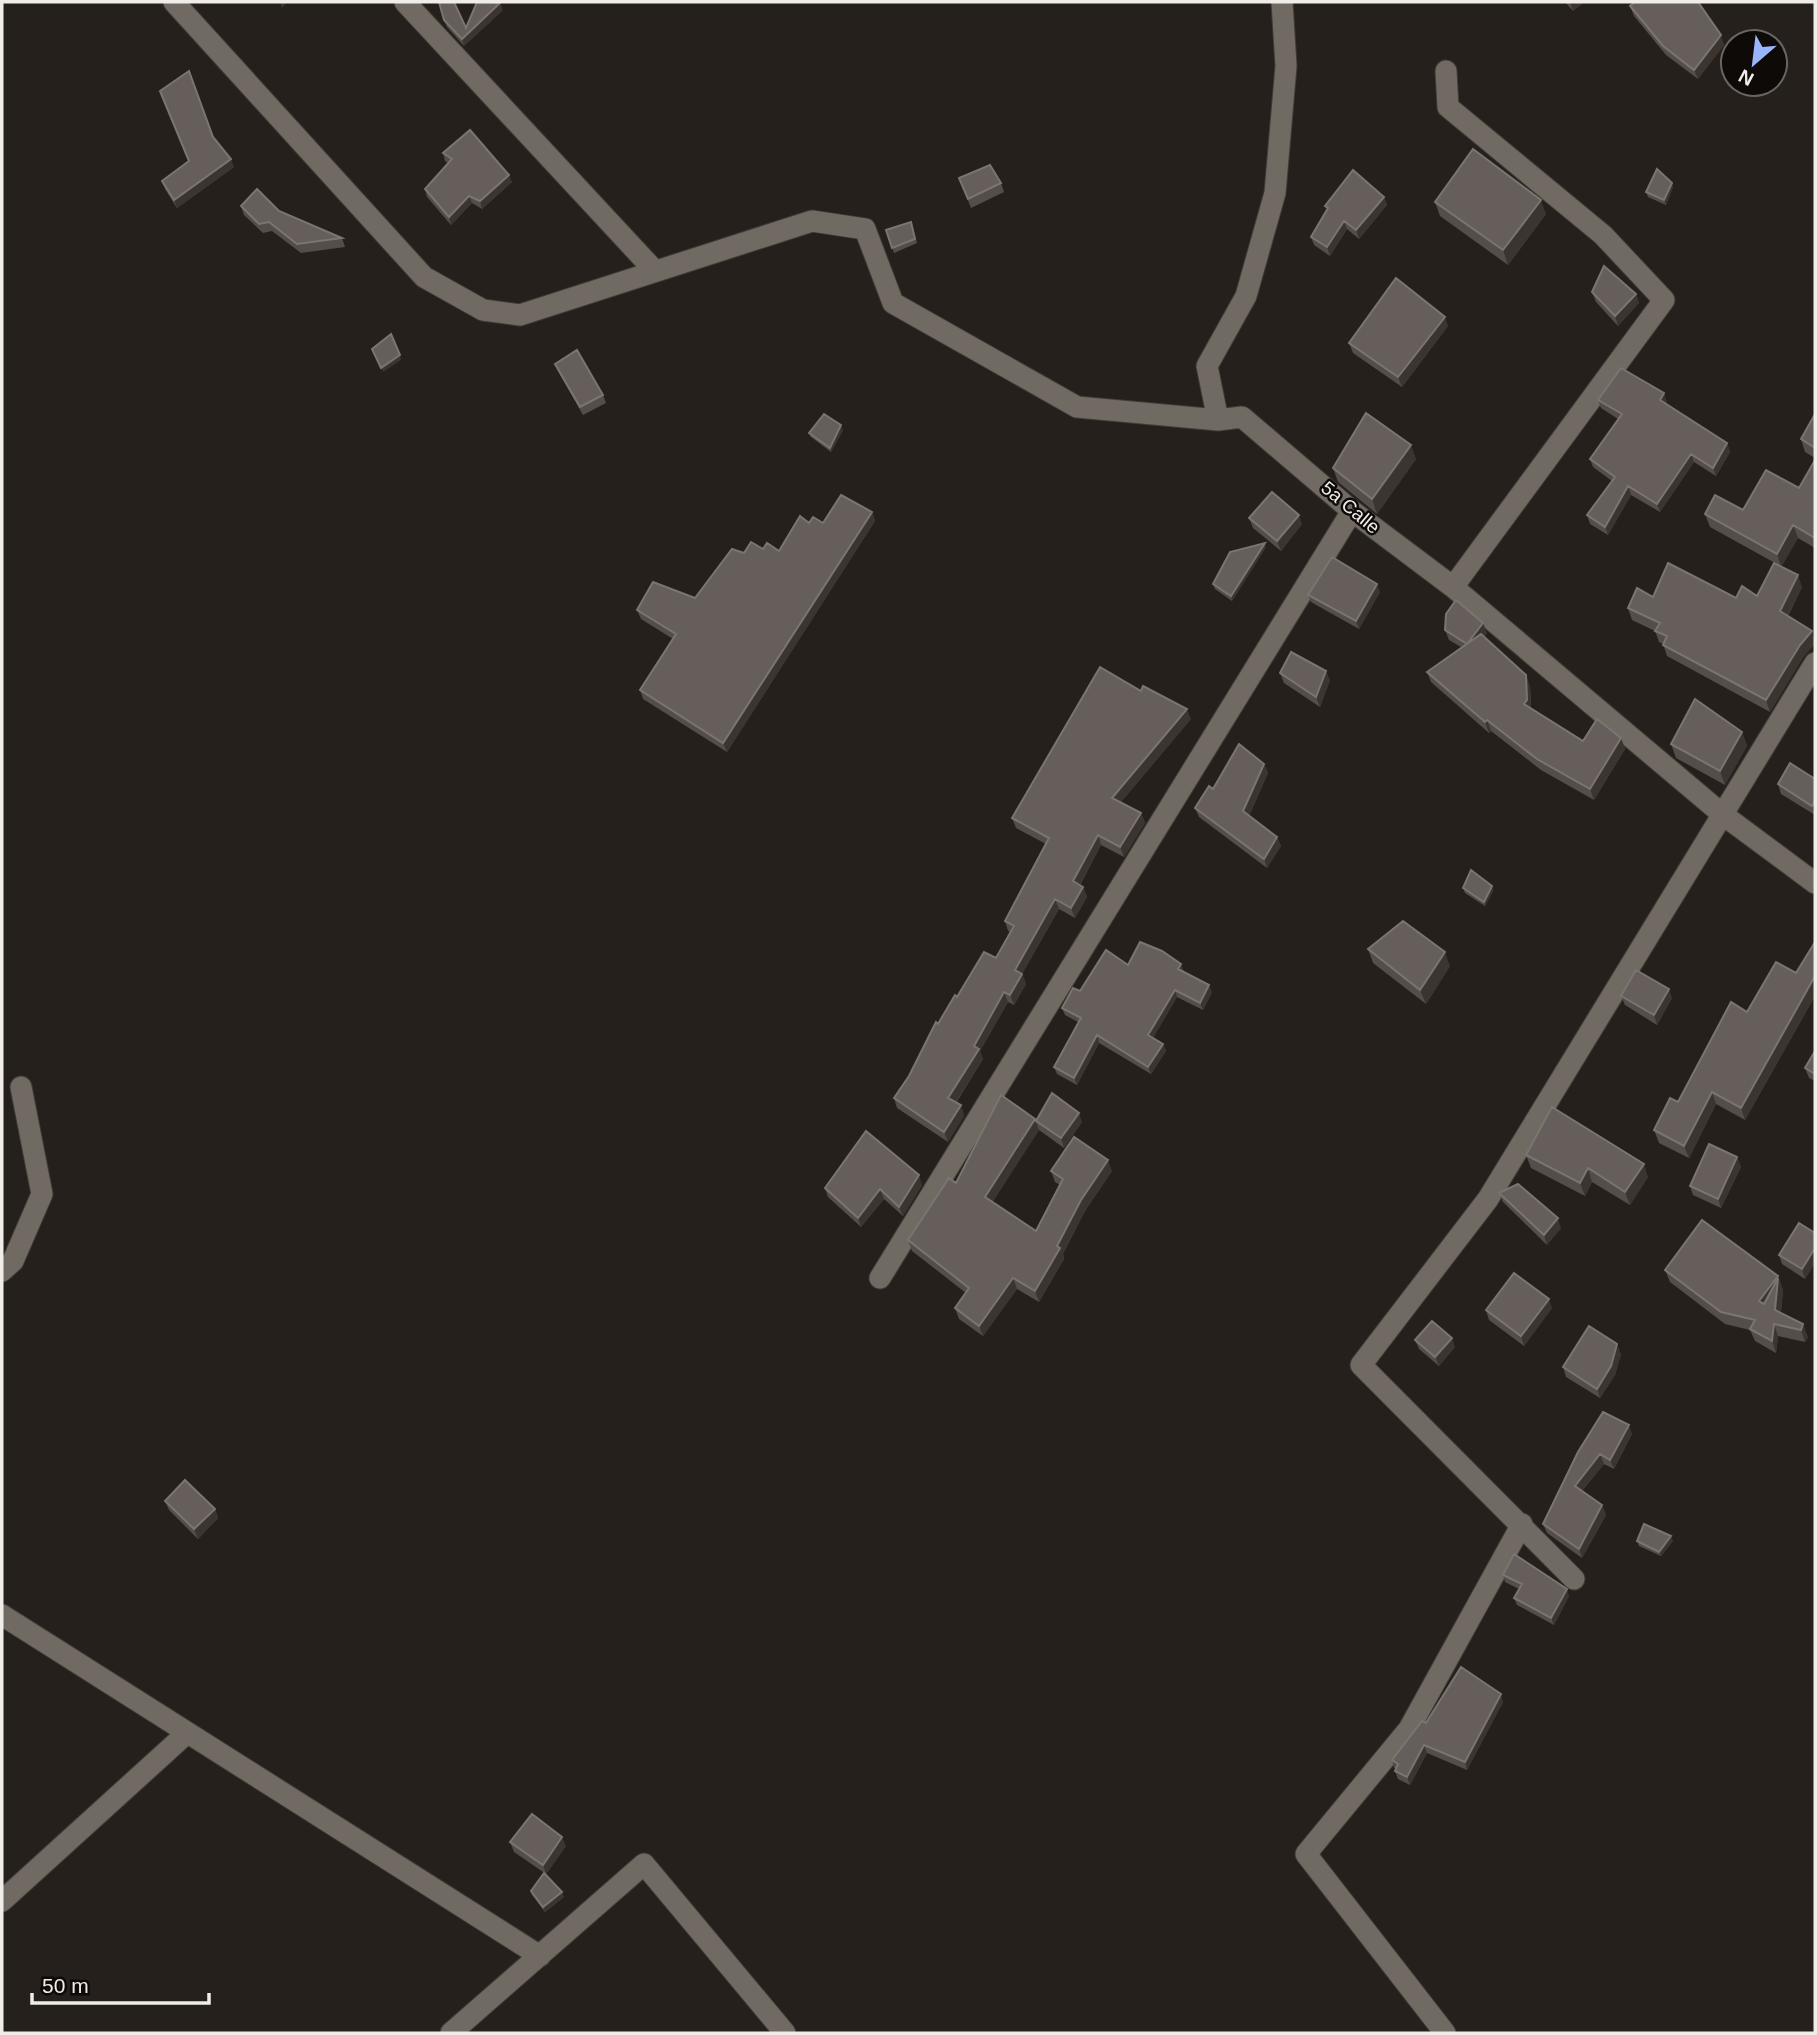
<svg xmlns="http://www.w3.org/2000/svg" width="1817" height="2035" viewBox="0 0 1817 2035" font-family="Arial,sans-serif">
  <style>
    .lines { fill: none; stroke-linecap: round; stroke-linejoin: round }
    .minor-casing { stroke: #403c38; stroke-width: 23 }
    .minor { stroke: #706a63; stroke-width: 21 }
    .wall { fill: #554d49 }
    .shaded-wall { fill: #3b342f }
    .building { fill: #655e5a; stroke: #7b7571; stroke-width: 2 }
    .labels { text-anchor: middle; stroke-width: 5; stroke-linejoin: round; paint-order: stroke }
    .street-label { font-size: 19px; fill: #f0ede9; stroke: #0d0a08 }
  </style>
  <rect width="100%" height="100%" fill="#25201b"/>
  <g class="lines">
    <defs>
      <path id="minor" d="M174,2L424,277L483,310L520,315L812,221L865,229L893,303L1077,407L1218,420L1242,417L1352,511L1453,587L1722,814L1815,883
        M405,2L654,270
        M1446,71L1448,107L1603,235L1664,300L1453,587
        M1218,420L1207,366L1246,296L1275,193L1286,66L1282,2
        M2,1271L13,1261L42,1194L21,1087
        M880,1278L1352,511
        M1574,1579L1361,1365L1488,1199L1815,663
        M2,1615L540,1956
        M2,1901L187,1733
        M451,2033L644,1864L785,2033
        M1445,2033L1306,1854L1409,1729L1522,1524"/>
    </defs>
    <use href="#minor" class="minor-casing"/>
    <use href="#minor" class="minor"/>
  </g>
  <path class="wall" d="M1565,2H1584L1573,11Z
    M1630,6L1724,45L1698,79L1666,55L1634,16Z
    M503,10L464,46L447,27L444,20L466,28Z
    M213,137L234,167L177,208L165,189L162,181L188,161Z
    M443,153L512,182L482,209L472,203L451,225L427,197L425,189L448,163L445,161Z
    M959,178L1001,183L1004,192L971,208Z
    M1673,187L1666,205L1648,197L1646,192Z
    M1384,197L1387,205L1359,239L1347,229L1330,256L1314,245L1311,237L1327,210L1325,206Z
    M1435,202L1546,214L1508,265L1440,216Z
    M241,206L342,238L345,247L301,253L272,231L263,233L244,215Z
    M911,222L917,243L894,253L886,230Z
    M1592,292L1636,294L1639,303L1618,326L1596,302Z
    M1448,326L1402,387L1353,353L1349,343Z
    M555,364L603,395L606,403L583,415L558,371Z
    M1598,400L1667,402L1666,404L1727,443L1730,452L1716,476L1694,462L1660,512L1631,495L1608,535L1590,524L1587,515L1612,481L1593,467L1590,459L1618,419L1601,408Z
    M1815,414V458L1805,452L1801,439Z
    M843,430L831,452L811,437L809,433Z
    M1416,459L1377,514L1338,482L1333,468Z
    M1815,460V548L1798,538L1781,567L1802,587L1788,616L1812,631L1815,644L1804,656L1770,712L1667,656L1663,644L1659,642L1655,631L1632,620L1628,608L1653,597L1736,598L1757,596L1775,563L1710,527L1705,514L1743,510L1799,488Z
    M872,512L875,521L727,752L643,699L640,690L673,639L641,619L637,610L695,598L744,553L779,551L809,523H823Z
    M1249,518L1302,524L1281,551L1253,528Z
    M1266,547L1232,601L1215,589L1213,584Z
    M1380,592L1359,629L1311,602L1308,595Z
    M1445,630L1487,633L1484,637L1530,686L1531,709L1583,741L1621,738L1625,749L1594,800L1541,770L1491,731L1489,733L1431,682L1427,672L1461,647L1449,640Z
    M1280,673L1330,680L1320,707L1284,683Z
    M1191,719L1121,802L1141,813L1145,823L1124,857L1101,845L1080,885L1083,887L1087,897L1075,918L1059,909L1022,974L1026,984L1014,1005L1008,1002L980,1051L983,1059L956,1103L961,1105L964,1116L948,1142L897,1108L894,1098L909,1076L938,1024L957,997L996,958L1011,932L1008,931L1005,921L1046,844L1016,828L1012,818Z
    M1742,732L1747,746L1725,785L1676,758L1671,744Z
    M1264,764L1268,773L1249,816L1277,837L1281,846L1267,868L1199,817L1195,808L1213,789Z
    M1815,779V815L1781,794L1778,784Z
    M1492,886L1493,891L1485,906L1465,893L1463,888Z
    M1815,942V996L1745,1120L1716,1104L1689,1158L1659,1143L1654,1130L1678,1102L1747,1012L1796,973Z
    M1368,949L1450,966L1426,1004L1373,963Z
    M1181,964L1183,972L1212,992L1203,1010L1177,997L1153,1038L1163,1044L1166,1051L1151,1074L1099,1043L1077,1085L1057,1074L1054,1067L1078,1022L1065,1015L1062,1008L1080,991L1128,965Z
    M1621,996L1672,998L1657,1025L1625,1005Z
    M1815,1051V1081L1809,1078L1805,1068Z
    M1036,1121L1082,1122L1064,1148L1039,1130L992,1202L1036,1231L1060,1185L1055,1182L1051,1171H1112L1085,1211L1063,1254L1064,1259L1039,1302L1017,1289L983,1336L959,1319L955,1308L966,1293L912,1251L908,1240L956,1183Z
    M1526,1155L1648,1177L1630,1205L1592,1182L1585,1196L1531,1168Z
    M1737,1157L1741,1167L1721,1208L1693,1195L1690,1186Z
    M922,1185L903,1216L884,1199L861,1227L828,1197L825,1188Z
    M1499,1193L1561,1228L1547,1245L1503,1202Z
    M1815,1233V1263L1805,1279L1782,1264L1779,1255Z
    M1665,1270L1778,1276L1783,1290L1781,1312L1808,1337L1805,1342L1778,1336L1776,1353L1755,1341L1750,1330L1725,1324L1670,1282Z
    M1552,1308L1524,1346L1489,1320L1486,1310Z
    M1415,1340L1455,1347L1439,1366L1419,1349Z
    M1621,1354L1615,1375L1600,1398L1566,1377L1563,1367Z
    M1632,1434L1614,1469L1604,1464L1582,1491L1602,1505L1606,1515L1582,1558L1547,1533L1543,1524L1578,1452Z
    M165,1501L215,1509L218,1518L198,1539L169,1510Z
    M1637,1541H1673L1661,1556L1639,1546Z
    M1503,1575L1569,1596L1554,1625L1517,1605L1514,1598L1519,1589L1505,1582Z
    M1503,1702L1467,1770L1427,1753L1410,1785L1398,1779L1395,1771L1396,1769L1394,1768L1392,1760L1426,1723Z
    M510,1842L566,1846L546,1874L514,1852Z
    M531,1891L564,1897L545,1912L532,1895Z"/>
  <path class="shaded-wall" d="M280,2H287L282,8Z
    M1570,2H1584L1573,11Z
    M500,3L503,10L464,46L462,39Z
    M1721,35L1724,45L1698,79L1694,70Z
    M231,159L234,167L177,208L174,200Z
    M509,175L512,182L482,209L480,201Z
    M1672,183L1673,187L1666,205L1664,200Z
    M469,196L472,203L451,225L449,217Z
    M1384,197L1387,205L1359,239L1356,230Z
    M1541,200L1546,214L1508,265L1503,250Z
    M1344,221L1347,229L1330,256L1327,247Z
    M1636,294L1639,303L1618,326L1615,316Z
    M1445,317L1448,326L1402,387L1398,377Z
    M400,355L401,360L383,372L381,368Z
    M1664,393L1667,402L1663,408L1660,400Z
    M841,425L843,430L831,452L830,448Z
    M1727,443L1730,452L1716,476L1713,468Z
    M1411,445L1416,459L1377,514L1372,499Z
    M1691,454L1694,462L1660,512L1657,504Z
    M1628,486L1631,495L1608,535L1605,527Z
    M872,512L875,521L727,752L723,743Z
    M1299,515L1302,524L1281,551L1277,541Z
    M1793,525L1798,538L1781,567L1777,554Z
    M1265,543L1266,547L1232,601L1231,596Z
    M1798,575L1802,587L1784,622L1780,611Z
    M1377,584L1380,592L1359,629L1356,621Z
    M1483,623L1487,633L1471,653L1467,644Z
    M1812,631L1815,644L1804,656L1770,712L1766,700L1800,645Z
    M1326,671L1330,680L1320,707L1316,697Z
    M1526,675L1530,686L1531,710L1524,704Z
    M1187,709L1191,719L1116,808L1112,798Z
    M1487,720L1491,731L1489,733L1485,722Z
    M1742,732L1747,746L1725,785L1720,771Z
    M1621,738L1625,749L1594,800L1590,789Z
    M1264,764L1268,773L1247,821L1243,811Z
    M1815,801V814L1812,806Z
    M1141,813L1145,823L1124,857L1120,847Z
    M1098,835L1101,845L1076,891L1073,881Z
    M1277,837L1281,846L1267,868L1264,859Z
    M1492,886L1493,891L1485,906L1484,902Z
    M1083,887L1087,897L1075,918L1071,908Z
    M1055,899L1059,909L1022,974L1026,984L1014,1005L1010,995L1015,970Z
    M1445,952L1450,966L1426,1004L1420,990Z
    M1181,964L1184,971L1181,976L1178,969Z
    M1815,976V996L1745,1120L1741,1108Z
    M1209,985L1212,992L1203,1010L1200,1003Z
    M1669,989L1672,998L1657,1025L1654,1015Z
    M1175,990L1177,997L1151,1042L1148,1035Z
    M1004,992L1008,1002L980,1051L983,1059L952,1108L948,1098L974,1046Z
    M1097,1035L1099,1043L1077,1085L1074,1078Z
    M1163,1044L1166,1051L1151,1074L1148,1067Z
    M1712,1092L1716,1104L1689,1158L1684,1146Z
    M961,1105L964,1116L948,1142L944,1132Z
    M1079,1113L1082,1122L1064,1148L1061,1138Z
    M1035,1119L1039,1130L989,1208L985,1197Z
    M1737,1157L1741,1167L1721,1208L1718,1199Z
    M1108,1160L1112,1171L1085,1211L1063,1254L1064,1259L1039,1302L1035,1291L1081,1200Z
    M1644,1164L1648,1177L1630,1205L1625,1192Z
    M1588,1168L1592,1182L1585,1196L1580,1183Z
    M919,1175L922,1185L903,1216L899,1207Z
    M880,1189L884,1199L861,1227L858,1218Z
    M1558,1218L1561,1228L1547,1245L1544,1235Z
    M1815,1248V1263L1805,1279L1802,1269Z
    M1778,1276L1783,1290L1780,1322L1763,1313L1759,1301Z
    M1013,1278L1017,1289L983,1336L979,1326Z
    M1549,1299L1552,1308L1524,1346L1521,1336Z
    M1774,1324L1778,1336L1776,1353L1772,1341Z
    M1803,1324L1808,1337L1805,1342L1801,1330Z
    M1452,1338L1455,1347L1439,1366L1435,1357Z
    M1617,1344L1621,1354L1615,1375L1600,1398L1597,1389Z
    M1629,1425L1632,1434L1614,1469L1610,1460Z
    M1600,1454L1604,1464L1579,1495L1575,1486Z
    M1602,1505L1606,1515L1582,1558L1579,1549Z
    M215,1509L218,1518L198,1539L194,1529Z
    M1671,1536L1673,1541L1661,1556L1659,1552Z
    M1567,1589L1569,1596L1554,1625L1551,1618Z
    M1501,1694L1503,1702L1467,1770L1465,1762Z
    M1424,1745L1427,1753L1410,1785L1407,1777Z
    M562,1837L566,1846L546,1874L543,1865Z
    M562,1892L564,1897L545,1912L543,1907Z"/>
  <path class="building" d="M439,2H454L466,28L477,2L500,3L462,39L444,20Z
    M1635,2H1698L1721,35L1694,70L1663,46L1630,6Z
    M189,71L213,137L231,159L174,200L162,181L189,161L160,91Z
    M470,130L509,175L480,201L469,196L449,217L425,189L452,159L443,153Z
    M1473,149L1541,200L1503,250L1435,202Z
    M990,165L1001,183L968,199L959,178Z
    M1657,169L1672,183L1664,200L1646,192Z
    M1353,170L1384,197L1356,230L1344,221L1327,247L1311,237L1328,208L1325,206Z
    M257,189L279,211L342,238L297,244L269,222L259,224L241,206Z
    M911,222L915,239L892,248L886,230Z
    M1604,266L1636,294L1615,316L1592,292Z
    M1396,278L1445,317L1398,377L1349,343Z
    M391,334L400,355L381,368L372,349Z
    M577,350L603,395L580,407L555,364Z
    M1621,368L1664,393L1660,400L1727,443L1713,468L1691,454L1657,504L1628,486L1605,527L1587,515L1615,477L1590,459L1622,414L1598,400Z
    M1366,413L1411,445L1372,499L1333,468Z
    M824,414L841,425L830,448L809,433Z
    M1815,414V448L1801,439Z
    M1815,460V538L1793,525L1777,554L1705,514L1715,495L1743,510L1766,470L1799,488Z
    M1272,492L1299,515L1277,541L1249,518Z
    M841,495L872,512L723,743L640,690L676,634L637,610L653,582L695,598L732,549L744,553L751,542L763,549L767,543L779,551L800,516L809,523L813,517L823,523Z
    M1265,543L1231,596L1213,584L1230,552Z
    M1332,557L1377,584L1356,621L1308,595Z
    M1668,563L1736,598L1742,586L1757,596L1774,563L1798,575L1780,611L1812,631L1800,645L1766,700L1663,645L1667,636L1655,631L1660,623L1628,608L1637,588L1653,597Z
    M1456,600L1483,623L1467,644L1445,630L1446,614Z
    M1481,634L1526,675L1527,700L1524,704L1583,741L1597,719L1621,738L1590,789L1537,759L1487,720L1485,722L1427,672Z
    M1291,652L1326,671L1316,697L1280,673Z
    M1100,667L1141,691L1143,686L1187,709L1112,798L1141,813L1120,847L1098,835L1073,881L1083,887L1071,908L1055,899L1015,970L1022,974L1010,995L1004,992L974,1046L979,1049L948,1098L961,1105L944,1132L894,1098L909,1076L936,1022L938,1024L955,995L957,997L984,952L996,958L1014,926L1005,921L1049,838L1012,818Z
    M1695,699L1742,732L1720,771L1671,744Z
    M1239,744L1264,764L1243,811L1277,837L1264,859L1195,808L1209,786L1213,789Z
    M1790,763L1815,779V801L1812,806L1778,784Z
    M1471,870L1492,886L1484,902L1463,888Z
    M1403,921L1445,952L1420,990L1368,949Z
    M1140,942L1162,951L1181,964L1178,969L1209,985L1200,1003L1175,990L1148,1035L1163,1044L1148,1067L1097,1035L1074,1078L1054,1067L1081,1018L1062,1008L1073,988L1080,991L1106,950L1128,965Z
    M1815,942V976L1741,1108L1712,1092L1684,1146L1654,1130L1670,1098L1678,1102L1731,1002L1747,1012L1776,962L1796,973Z
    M1636,970L1669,989L1654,1015L1621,996Z
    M1815,1051V1074L1805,1068Z
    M1052,1093L1079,1113L1061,1138L1036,1121Z
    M1001,1095L1035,1119L985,1197L1036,1231L1063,1179L1051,1171L1074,1137L1108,1160L1081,1200L1057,1246L1060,1248L1035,1291L1013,1278L979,1326L955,1308L969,1288L908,1240L949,1178L956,1183Z
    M1552,1107L1644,1164L1625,1192L1588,1168L1580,1183L1526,1155Z
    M866,1131L919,1175L899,1207L880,1189L858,1218L825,1188Z
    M1709,1144L1737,1157L1718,1199L1690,1186Z
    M1518,1184L1558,1218L1544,1235L1499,1193Z
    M1702,1220L1778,1276L1759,1301L1764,1304L1778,1278L1775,1310L1803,1324L1801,1330L1774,1324L1772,1341L1750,1329L1755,1320L1721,1312L1665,1270Z
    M1799,1223L1815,1233V1248L1802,1269L1779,1255Z
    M1514,1273L1549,1299L1521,1336L1486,1310Z
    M1432,1321L1452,1338L1435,1357L1415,1340Z
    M1589,1326L1617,1344L1611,1366L1597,1389L1563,1367Z
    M1603,1412L1629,1425L1610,1460L1600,1454L1575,1486L1602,1505L1579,1549L1543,1524L1578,1452Z
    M185,1480L215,1509L194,1529L165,1501Z
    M1644,1524L1671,1536L1659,1552L1637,1541Z
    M1514,1554L1567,1589L1551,1618L1514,1598L1522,1584L1503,1575Z
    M1461,1667L1501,1694L1465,1762L1424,1745L1407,1777L1395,1771L1398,1764L1392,1760L1422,1721L1426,1723Z
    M532,1814L562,1837L543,1865L510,1842Z
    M544,1873L562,1892L543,1907L531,1891Z"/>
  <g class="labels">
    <g class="street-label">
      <text transform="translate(1351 507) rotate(40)" y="7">5a Calle</text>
    </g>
  </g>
  <rect width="1817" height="2035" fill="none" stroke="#f0ede9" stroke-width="7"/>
  <g transform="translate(1754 63) rotate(208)"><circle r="33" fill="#0d0a08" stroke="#686562" stroke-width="2"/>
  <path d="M0-5L12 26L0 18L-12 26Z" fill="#9bb5fd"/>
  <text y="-10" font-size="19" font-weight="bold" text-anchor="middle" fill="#f0ede9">N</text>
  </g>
  <path d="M32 1993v10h177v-10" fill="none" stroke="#f0ede9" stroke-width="3.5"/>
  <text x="42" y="1993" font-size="21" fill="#f0ede9" stroke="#0d0a08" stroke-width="5" paint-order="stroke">50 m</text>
</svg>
